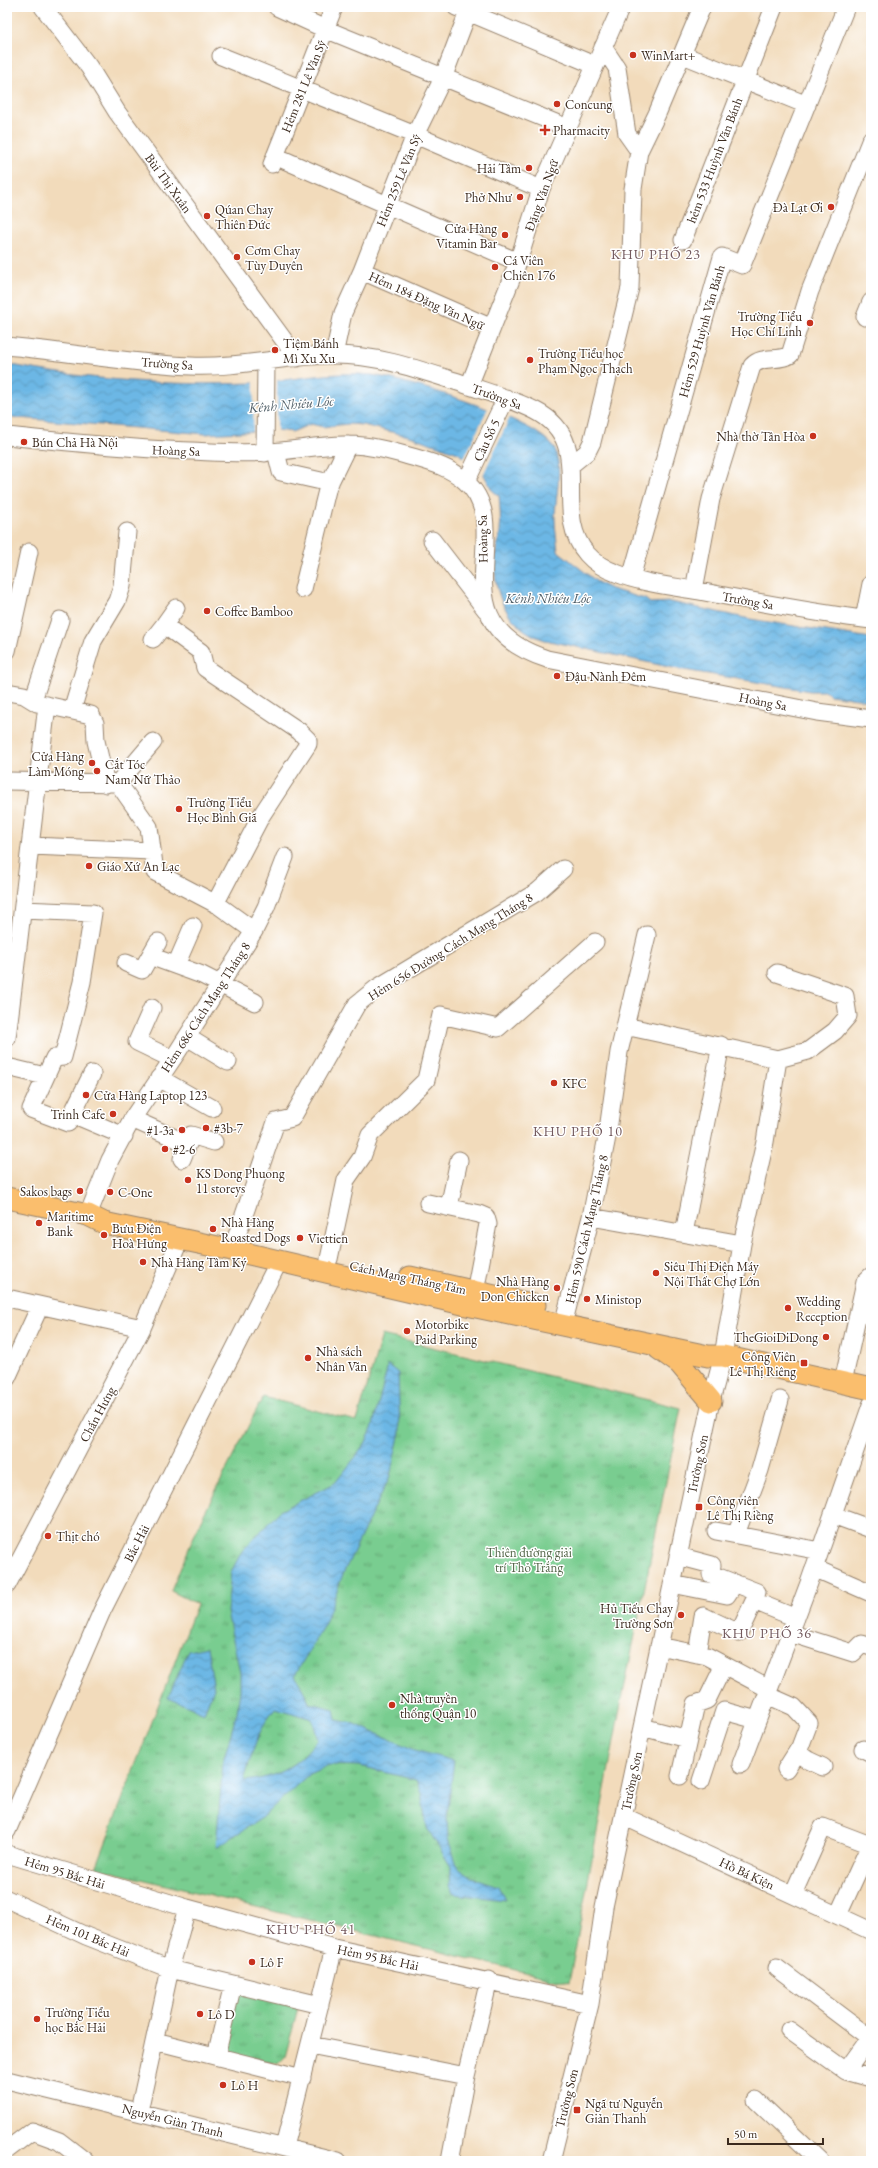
<svg xmlns="http://www.w3.org/2000/svg" width="878" height="2168" viewBox="0 0 878 2168" font-family="'EB Garamond',serif">
  <style>
    .park { fill: url(#park-tufts); stroke: #5a7c57 }
    .water { fill: url(#water-waves); stroke: #547082; fill-rule: evenodd }
    .pier { fill: #f2dbbb }
    .lines { fill: none; stroke-linecap: round; stroke-linejoin: round }
    .minor-casing { stroke: #96826c; stroke-width: 19 }
    .major-casing { stroke: #96826c; stroke-width: 23 }
    .minor { stroke: #fff; stroke-width: 17 }
    .major { stroke: #fabe6d; stroke-width: 21 }
    .poi-dot { fill: #c8321e; stroke: #fff; stroke-width: 1.5 }
    .labels { text-anchor: middle; stroke-width: 3; stroke-linejoin: round; paint-order: stroke }
    .poi-label { font-size: 13px; fill: #3b2a1e; stroke: #fff; text-anchor: start }
    .street-label { font-size: 13px; fill: #3b2a1e; stroke: #fff }
    .park-label { font-size: 13px; fill: #516346; stroke: #fff }
    .neighbourhood-label { font-size: 14px; letter-spacing: 1px; fill: #73595d; stroke: #fff }
    .water-label { font-size: 14px; font-style: italic; fill: #4c5b64; stroke: #fff }
  </style>
  <defs>
    <pattern id="park-tufts" width="24" height="20" patternUnits="userSpaceOnUse"><rect width="24" height="20" fill="#79cd90"/><path d="M3 7l-1-3M5 7V3M7 7l1-3M15 17l-1-3M17 17v-4M19 17l1-3" fill="none" stroke="#64a775"/></pattern>
    <pattern id="water-waves" width="16" height="10" patternUnits="userSpaceOnUse"><rect width="16" height="10" fill="#6cb7e5"/><path d="M0 5q4-4 8 0t8 0" fill="none" stroke="#5a95b9"/></pattern>
  </defs>
  <rect width="100%" height="100%" fill="#fff"/>
  <filter id="ink" filterUnits="userSpaceOnUse"><feTurbulence type="fractalNoise" baseFrequency=".025" numOctaves="2"/><feDisplacementMap in="SourceGraphic" scale="8" xChannelSelector="R" yChannelSelector="G"/><feConvolveMatrix kernelMatrix="1 2 1 2 8 2 1 2 1" color-interpolation-filters="sRGB"/></filter>
  <filter id="wash" filterUnits="userSpaceOnUse"><feTurbulence type="fractalNoise" baseFrequency=".012" numOctaves="4" result="noise"/><feDisplacementMap in="SourceGraphic" scale="16" xChannelSelector="R" yChannelSelector="G"/><feGaussianBlur stdDeviation="0.9" result="paint"/><feColorMatrix in="noise" values="0 0 0 0 0 0 0 0 0 0 0 0 0 0 0 0 0 1.4 0 .05"/><feComposite in="paint" operator="in"/></filter>
  <g filter="url(#wash)">
    <rect width="100%" height="100%" fill="#f2dbbb"/>
    <path class="park" d="M382,1335L681,1408L618,1719L569,1983L96,1868L197,1604L171,1591L200,1522L263,1397L357,1421Z
      M237,1990L298,2008L285,2057L278,2064L227,2054L223,2049Z"/>
    <path class="water" d="M7,364C87,380 170,386 251,383C292,381 332,370 372,375C407,380 538,419 554,448C564,467 555,497 555,518C555,529 557,540 558,551L596,581L611,589L645,599L650,603L671,602L750,619L871,638V701L830,695L825,691H810L678,669L545,640C508,629 492,594 495,556C496,548 499,540 500,532C501,520 500,508 499,496L492,490L483,473L458,453L412,437L363,425L348,424L323,427L311,424L292,432L277,430L206,434L7,417Z
      M388,1365L398,1373L400,1432L390,1476L343,1574L325,1623L295,1675L310,1703L334,1709L336,1720L352,1723L415,1750L454,1761L447,1816L448,1839L458,1868L471,1877L498,1886L505,1900L453,1894L450,1885L451,1867L427,1828L421,1794L416,1780L359,1766L329,1765L309,1774L259,1820L216,1847L223,1762L237,1712L240,1690V1672L227,1612L231,1572L242,1551L280,1511L335,1483L354,1459L365,1444L372,1429ZM275,1708L312,1719L318,1739C295,1767 280,1777 244,1781C251,1755 258,1729 275,1708Z
      M207,1647L214,1688L204,1713L168,1698L188,1651Z"/>
    <path class="pier" d="M277,379V432L253,435L254,381Z
      M488,408L510,417L483,475L464,459Z"/>
  </g>
  <g filter="url(#ink)">
    <g class="lines">
      <defs>
        <path id="minor" d="M43,7L89,67L117,112L297,358
          M277,7L325,29L568,128
          M456,7L594,65
          M603,47L617,68L627,134L639,151
          M683,55L807,105
          M221,56L415,135L541,189
          M275,156L518,262
          M272,164L334,7
          M683,240L774,7
          M362,271L492,328
          M865,317L871,302
          M7,346C68,352 129,363 191,366C240,368 287,355 335,355C379,355 420,370 461,383C486,392 513,399 536,411C598,443 549,511 587,554C594,562 605,569 616,573C641,583 671,586 699,591C756,602 813,613 871,620
          M334,355L343,313L362,271L415,135L443,78L470,7
          M469,386L518,262L541,189L621,7
          M7,436C68,442 130,449 191,451C216,452 242,454 267,452C294,451 321,444 349,445C371,445 394,452 416,458C433,463 451,468 465,481C520,528 432,622 547,659L817,712L871,719
          M276,452L281,472L330,483
          M265,453L266,362
          M571,465L587,452L592,442L630,288L633,189L639,151L657,114L702,7
          M466,482L506,398
          M432,540L486,610
          M631,578L722,257L742,265L846,7
          M303,589L328,486L348,445
          M694,590L711,499L752,366C762,355 778,362 790,355L810,291L871,139
          M864,619L871,584
          M164,625L176,608
          M153,639L164,625L201,652L205,668L299,731L308,740V744L261,816L215,904
          M7,651L29,552
          M7,692L24,695L37,703L91,715L95,723L96,741L106,784
          M33,700L60,620
          M72,710L93,641L117,601L122,586L127,532
          M7,781L118,783L149,827L155,872L218,905L254,931L178,1051L132,1119L110,1160L88,1215
          M118,783L153,742
          M31,846L152,851
          M23,910L93,913L82,982L63,1057L54,1058L31,1109L68,1123L72,1114L124,1136
          M254,931L266,907L285,857
          M150,956L202,975L255,1002
          M126,963L142,970L158,942
          M176,965L193,926
          M152,1008L137,1042L172,1059
          M625,1026L778,1059L808,1051L835,1031L848,1016L845,996L777,973
          M187,1037L228,1062
          M7,1038L47,705
          M7,1067L45,1076
          M159,1078L212,1108
          M72,1114L92,1074
          M132,1119L188,1144L182,1159
          M188,1144L191,1135L214,1142
          M428,1203L479,1214L486,1217L488,1224L475,1292
          M449,1207L459,1160
          M684,1233L721,1045
          M235,1241L276,1122L292,1118L357,1004L377,988L537,892L563,869
          M742,1244L765,1142L778,1059
          M329,1259L346,1180L362,1157L370,1135L426,1080L441,1015L498,1028L595,942
          M7,1298L142,1328
          M566,1313L591,1217L607,1137L619,1052L647,935
          M7,1378L40,1306
          M843,1382L865,1282L871,1276
          M833,1515L871,1529
          M716,1531L820,1551
          M736,1534L760,1470L780,1400
          M678,1556L712,1565L711,1574L757,1592L754,1601
          M814,1568L871,1593
          M672,1584L727,1595L735,1583
          M7,1585L142,1328L180,1239
          M790,1633L853,1653L862,1644L871,1647
          M659,1646L707,1656L769,1689
          M697,1654L703,1616L739,1633L754,1601L796,1618
          M767,1695L794,1707L809,1723L800,1747L786,1769
          M642,1727L688,1739
          M863,1749L871,1753
          M797,1752L808,1760L823,1767
          M741,1764L809,1583L871,1405
          M680,1776L696,1704L707,1700L724,1665
          M701,1781L724,1711L757,1720
          M623,1816L871,1931
          M7,1831L102,1611L279,1261
          M7,1854L187,1908L334,1948L590,2004
          M793,1894L823,1827L870,1845L838,1915
          M7,1899L86,1936L170,1969L320,2005
          M777,1968L870,2038L846,2071
          M789,2030L846,2071L871,2078
          M155,2041L302,2078
          M310,2045L466,2076
          M216,2056L233,1984
          M7,2080L338,2161
          M756,2100L820,2161
          M139,2111L170,1969L187,1908
          M284,2147L334,1948
          M7,2150L32,2131L59,2141L85,2161
          M450,2161L466,2076L489,1980
          M551,2161L590,2004L604,1907L711,1401L723,1356L742,1244L591,1217"/>
        <path id="major" d="M7,1198L88,1215L104,1223L232,1250L467,1305L708,1356H723L871,1389
          M410,1277L535,1305
          M659,1349L680,1364L711,1401"/>
      </defs>
      <use href="#minor" class="minor-casing"/>
      <use href="#major" class="major-casing"/>
      <use href="#minor" class="minor"/>
      <use href="#major" class="major"/>
    </g>
  </g>
  <g class="poi-dot">
    <circle cx="633" cy="55" r="4"/>
    <circle cx="557" cy="104" r="4"/>
    <path d="M543 124h4v4h4v4h-4v4h-4v-4h-4v-4h4z"/>
    <circle cx="529" cy="168" r="4"/>
    <circle cx="520" cy="197" r="4"/>
    <circle cx="831" cy="207" r="4"/>
    <circle cx="207" cy="216" r="4"/>
    <circle cx="505" cy="235" r="4"/>
    <circle cx="237" cy="257" r="4"/>
    <circle cx="495" cy="267" r="4"/>
    <circle cx="810" cy="323" r="4"/>
    <circle cx="275" cy="350" r="4"/>
    <circle cx="530" cy="360" r="4"/>
    <circle cx="813" cy="436" r="4"/>
    <circle cx="24" cy="442" r="4"/>
    <circle cx="207" cy="611" r="4"/>
    <circle cx="557" cy="676" r="4"/>
    <circle cx="92" cy="763" r="4"/>
    <circle cx="97" cy="771" r="4"/>
    <circle cx="179" cy="809" r="4"/>
    <circle cx="89" cy="866" r="4"/>
    <circle cx="554" cy="1083" r="4"/>
    <circle cx="86" cy="1095" r="4"/>
    <circle cx="113" cy="1114" r="4"/>
    <circle cx="206" cy="1128" r="4"/>
    <circle cx="182" cy="1130" r="4"/>
    <circle cx="165" cy="1149" r="4"/>
    <circle cx="188" cy="1180" r="4"/>
    <circle cx="80" cy="1191" r="4"/>
    <circle cx="110" cy="1192" r="4"/>
    <circle cx="39" cy="1223" r="4"/>
    <circle cx="213" cy="1229" r="4"/>
    <circle cx="104" cy="1235" r="4"/>
    <circle cx="300" cy="1238" r="4"/>
    <circle cx="143" cy="1262" r="4"/>
    <circle cx="656" cy="1273" r="4"/>
    <circle cx="557" cy="1288" r="4"/>
    <circle cx="587" cy="1299" r="4"/>
    <circle cx="788" cy="1308" r="4"/>
    <circle cx="407" cy="1331" r="4"/>
    <circle cx="826" cy="1337" r="4"/>
    <circle cx="308" cy="1358" r="4"/>
    <rect x="800" y="1359" width="8" height="8" rx="2"/>
    <rect x="695" y="1503" width="8" height="8" rx="2"/>
    <circle cx="48" cy="1536" r="4"/>
    <circle cx="681" cy="1615" r="4"/>
    <circle cx="392" cy="1705" r="4"/>
    <circle cx="252" cy="1962" r="4"/>
    <circle cx="200" cy="2014" r="4"/>
    <circle cx="37" cy="2019" r="4"/>
    <circle cx="223" cy="2085" r="4"/>
    <rect x="573" y="2106" width="8" height="8" rx="2"/>
  </g>
  <g class="labels">
    <g class="poi-label">
      <text x="641" y="60">WinMart+</text>
      <text x="565" y="109">Concung</text>
      <text x="553" y="135">Pharmacity</text>
      <text x="521" y="173" text-anchor="end">Hải Tâm</text>
      <text x="512" y="202" text-anchor="end">Phở Như</text>
      <text x="823" y="212" text-anchor="end">Đà Lạt Ơi</text>
      <text x="215" y="214">Qúan Chay<tspan x="215" dy="15">Thiên Đức</tspan></text>
      <text x="497" y="233" text-anchor="end">Cửa Hàng<tspan x="497" dy="15">Vitamin Bar</tspan></text>
      <text x="245" y="255">Cơm Chay<tspan x="245" dy="15">Tùy Duyên</tspan></text>
      <text x="503" y="265">Cá Viên<tspan x="503" dy="15">Chiên 176</tspan></text>
      <text x="802" y="321" text-anchor="end">Trường Tiểu<tspan x="802" dy="15">Học Chí Linh</tspan></text>
      <text x="283" y="348">Tiệm Bánh<tspan x="283" dy="15">Mì Xu Xu</tspan></text>
      <text x="538" y="358">Trường Tiểu học<tspan x="538" dy="15">Phạm Ngọc Thạch</tspan></text>
      <text x="805" y="441" text-anchor="end">Nhà thờ Tân Hòa</text>
      <text x="32" y="447">Bún Chả Hà Nội</text>
      <text x="215" y="616">Coffee Bamboo</text>
      <text x="565" y="681">Đậu Nành Đêm</text>
      <text x="84" y="761" text-anchor="end">Cửa Hàng<tspan x="84" dy="15">Làm Móng</tspan></text>
      <text x="105" y="769">Cắt Tóc<tspan x="105" dy="15">Nam Nữ Thảo</tspan></text>
      <text x="187" y="807">Trường Tiểu<tspan x="187" dy="15">Học Bình Giã</tspan></text>
      <text x="97" y="871">Giáo Xứ An Lạc</text>
      <text x="562" y="1088">KFC</text>
      <text x="94" y="1100">Cửa Hàng Laptop 123</text>
      <text x="105" y="1119" text-anchor="end">Trinh Cafe</text>
      <text x="214" y="1133">#3b-7</text>
      <text x="174" y="1135" text-anchor="end">#1-3a</text>
      <text x="173" y="1154">#2-6</text>
      <text x="196" y="1178">KS Dong Phuong<tspan x="196" dy="15">11 storeys</tspan></text>
      <text x="72" y="1196" text-anchor="end">Sakos bags</text>
      <text x="118" y="1197">C-One</text>
      <text x="47" y="1221">Maritime<tspan x="47" dy="15">Bank</tspan></text>
      <text x="221" y="1227">Nhà Hàng<tspan x="221" dy="15">Roasted Dogs</tspan></text>
      <text x="112" y="1233">Bưu Điện<tspan x="112" dy="15">Hoà Hưng</tspan></text>
      <text x="308" y="1243">Viettien</text>
      <text x="151" y="1267">Nhà Hàng Tâm Ký</text>
      <text x="664" y="1271">Siêu Thị Điện Máy<tspan x="664" dy="15">Nội Thất Chợ Lớn</tspan></text>
      <text x="549" y="1286" text-anchor="end">Nhà Hàng<tspan x="549" dy="15">Don Chicken</tspan></text>
      <text x="595" y="1304">Ministop</text>
      <text x="796" y="1306">Wedding<tspan x="796" dy="15">Reception</tspan></text>
      <text x="415" y="1329">Motorbike<tspan x="415" dy="15">Paid Parking</tspan></text>
      <text x="818" y="1342" text-anchor="end">TheGioiDiDong</text>
      <text x="316" y="1356">Nhà sách<tspan x="316" dy="15">Nhân Văn</tspan></text>
      <text x="796" y="1361" text-anchor="end">Công Viên<tspan x="796" dy="15">Lê Thị Riêng</tspan></text>
      <text x="707" y="1505">Công viên<tspan x="707" dy="15">Lê Thị Riềng</tspan></text>
      <text x="56" y="1541">Thịt chó</text>
      <text x="673" y="1613" text-anchor="end">Hủ Tiếu Chay<tspan x="673" dy="15">Trường Sơn</tspan></text>
      <text x="400" y="1703">Nhà truyền<tspan x="400" dy="15">thống Quận 10</tspan></text>
      <text x="260" y="1967">Lô F</text>
      <text x="45" y="2017">Trường Tiểu<tspan x="45" dy="15">học Bắc Hải</tspan></text>
      <text x="208" y="2019">Lô D</text>
      <text x="231" y="2090">Lô H</text>
      <text x="585" y="2108">Ngã tư Nguyễn<tspan x="585" dy="15">Giản Thanh</tspan></text>
    </g>
    <g class="street-label">
      <text transform="translate(303 86) rotate(-68)" y="5">Hẻm 281 Lê Văn Sỹ</text>
      <text transform="translate(714 160) rotate(-69)" y="5">hẻm 533 Huỳnh Văn Bánh</text>
      <text transform="translate(398 180) rotate(-68)" y="5">Hẻm 259 Lê Văn Sỹ</text>
      <text transform="translate(169 183) rotate(54)" y="5">Bùi Thị Xuân</text>
      <text transform="translate(541 195) rotate(-70)" y="5">Đặng Văn Ngữ</text>
      <text transform="translate(427 300) rotate(24)" y="5">Hẻm 184 Đặng Văn Ngữ</text>
      <text transform="translate(701 331) rotate(-74)" y="5">Hẻm 529 Huỳnh Văn Bánh</text>
      <text transform="translate(167 363) rotate(4)" y="5">Trường Sa</text>
      <text transform="translate(497 396) rotate(20)" y="5">Trường Sa</text>
      <text transform="translate(486 440) rotate(-65)" y="5">Cầu Số 5</text>
      <text transform="translate(176 450) rotate(2)" y="5">Hoàng Sa</text>
      <text transform="translate(482 539) rotate(-91)" y="5">Hoàng Sa</text>
      <text transform="translate(748 600) rotate(10)" y="5">Trường Sa</text>
      <text transform="translate(763 701) rotate(11)" y="5">Hoàng Sa</text>
      <text transform="translate(450 946) rotate(-32)" y="5">Hẻm 656 Đường Cách Mạng Tháng 8</text>
      <text transform="translate(205 1007) rotate(-57)" y="5">Hẻm 686 Cách Mạng Tháng 8</text>
      <text transform="translate(586 1229) rotate(-77)" y="5">Hẻm 590 Cách Mạng Tháng 8</text>
      <text transform="translate(408 1277) rotate(12)" y="5">Cách Mạng Tháng Tám</text>
      <text transform="translate(97 1414) rotate(-62)" y="5">Chấn Hưng</text>
      <text transform="translate(697 1464) rotate(-78)" y="5">Trường Sơn</text>
      <text transform="translate(136 1543) rotate(-63)" y="5">Bắc Hải</text>
      <text transform="translate(631 1781) rotate(-78)" y="5">Trường Sơn</text>
      <text transform="translate(65 1872) rotate(17)" y="5">Hẻm 95 Bắc Hải</text>
      <text transform="translate(747 1873) rotate(25)" y="5">Hồ Bá Kiện</text>
      <text transform="translate(88 1935) rotate(23)" y="5">Hẻm 101 Bắc Hải</text>
      <text transform="translate(378 1957) rotate(12)" y="5">Hẻm 95 Bắc Hải</text>
      <text transform="translate(566 2098) rotate(-76)" y="5">Trường Sơn</text>
      <text transform="translate(173 2120) rotate(14)" y="5">Nguyễn Giàn Thanh</text>
    </g>
    <g class="park-label">
      <text x="529" y="1557">Thiên đường giải<tspan x="529" dy="15">trí Thỏ Trắng</tspan></text>
    </g>
    <g class="neighbourhood-label">
      <text x="656" y="259">KHU PHỐ 23</text>
      <text x="578" y="1136">KHU PHỐ 10</text>
      <text x="767" y="1638">KHU PHỐ 36</text>
      <text x="311" y="1934">KHU PHỐ 41</text>
    </g>
    <g class="water-label">
      <text transform="translate(291 404) rotate(-5)" y="5">Kênh Nhiêu Lộc</text>
      <text x="548" y="603">Kênh Nhiêu Lộc</text>
    </g>
  </g>
  <rect width="878" height="2168" fill="none" stroke="#fff" stroke-width="24"/>
  <path d="M728 2138v6h95v-6" fill="none" stroke="#3b2a1e" stroke-width="2"/>
  <text x="734" y="2138" font-size="12" fill="#3b2a1e" stroke="#ffffff" stroke-width="3" paint-order="stroke">50 m</text>
</svg>
